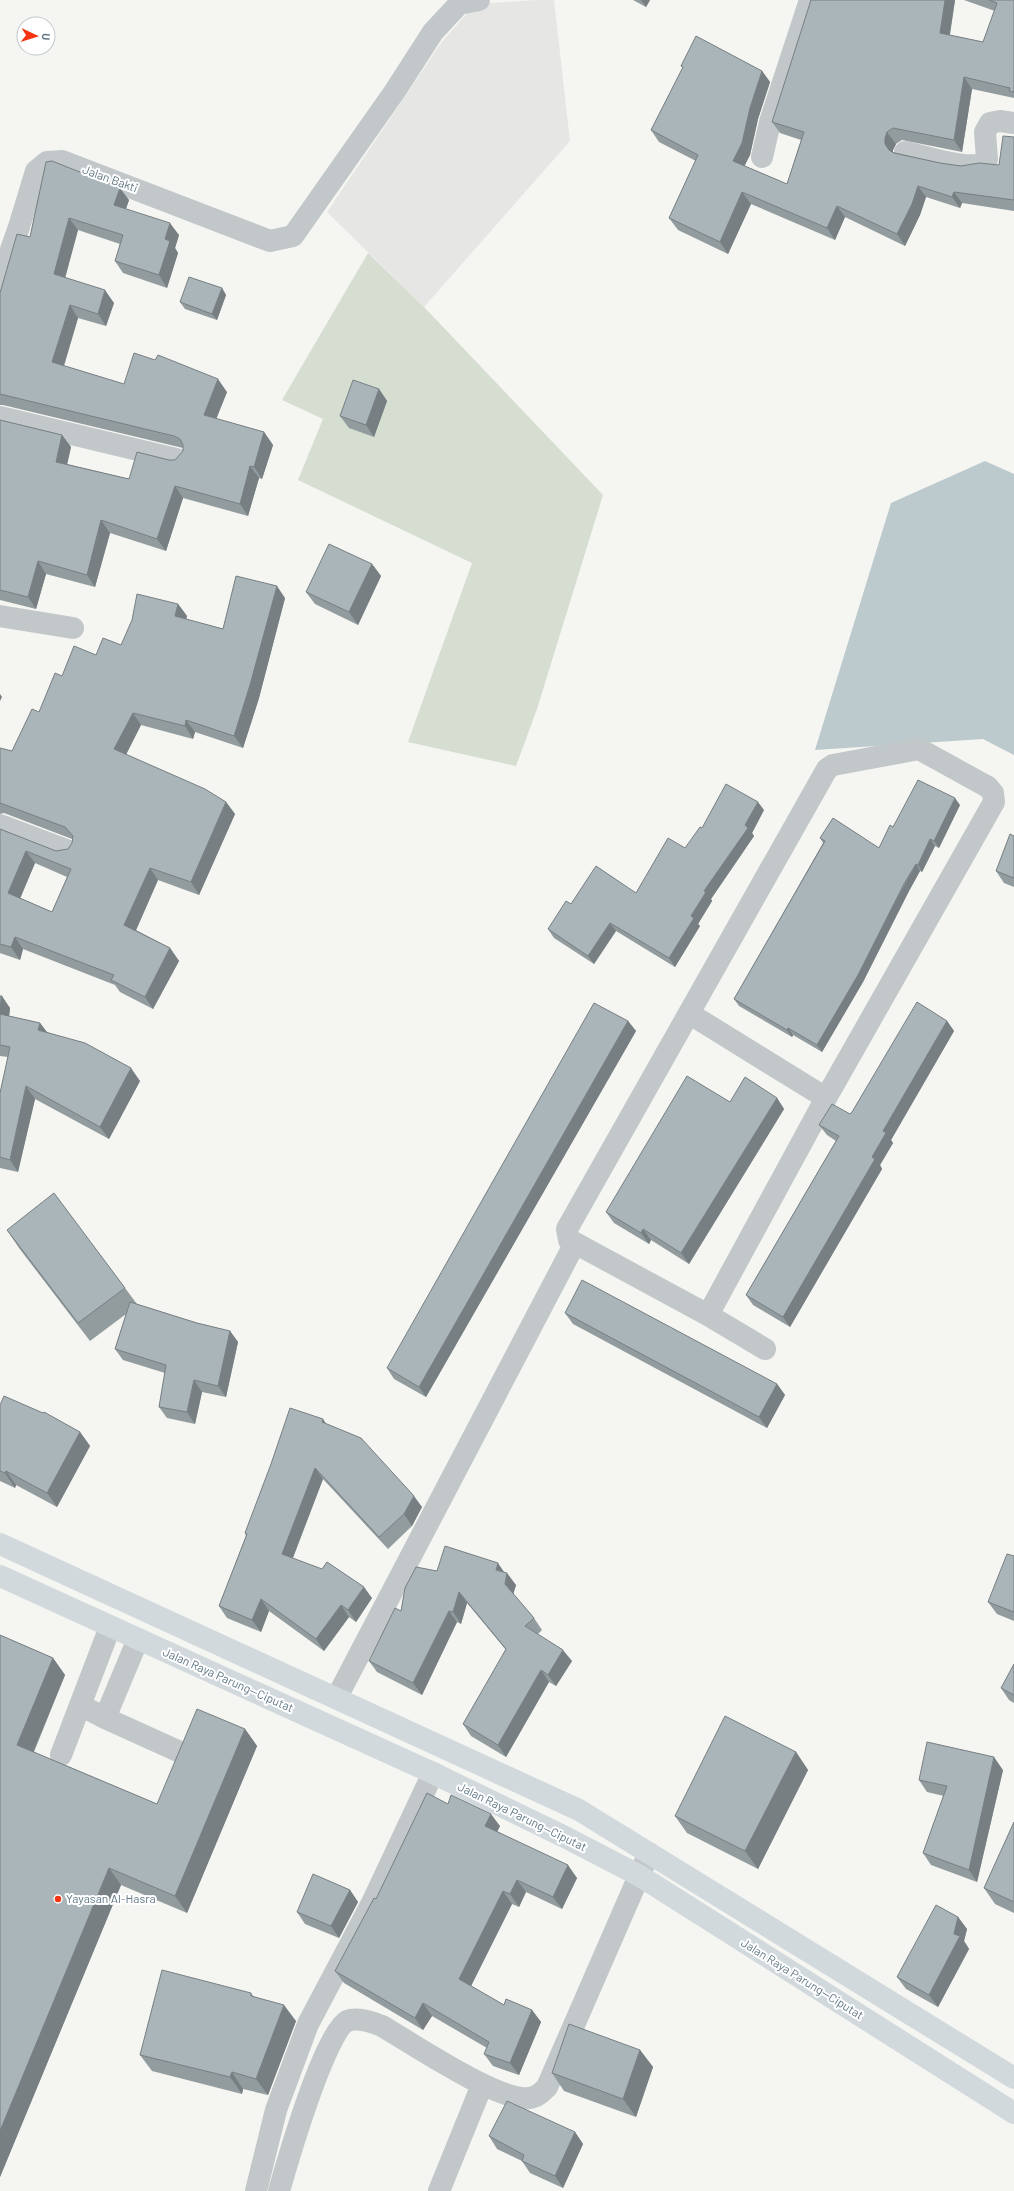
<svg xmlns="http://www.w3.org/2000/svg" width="1014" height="2191" viewBox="0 0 1014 2191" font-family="Barlow,sans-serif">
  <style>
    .built { fill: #e6e6e4 }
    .green { fill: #d6ddd1 }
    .water { fill: #bccace }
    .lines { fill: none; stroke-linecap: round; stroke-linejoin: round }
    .minor { stroke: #c2c7ca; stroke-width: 22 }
    .highway { stroke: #d2d9dd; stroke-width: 22 }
    .wall { fill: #929c9f; fill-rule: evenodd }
    .shaded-wall { fill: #777f82 }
    .building { fill: #aab5b9; stroke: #777f82; fill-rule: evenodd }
    .poi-dot { fill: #f53511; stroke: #fff; stroke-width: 1.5 }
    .labels { text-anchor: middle; stroke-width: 4; stroke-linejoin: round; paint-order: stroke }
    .street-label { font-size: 12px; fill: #617885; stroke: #fff }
    .poi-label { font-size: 12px; fill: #617885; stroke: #fff; text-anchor: start }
  </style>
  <rect width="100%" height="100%" fill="#f5f5f1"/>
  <path class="built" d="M537,0H554L570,141L424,307L327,212L441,43L475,4Z"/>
  <path class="green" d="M368,253L424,307L603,495L537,709L516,766L408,742L472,563L298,480L323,419L282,400Z"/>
  <path class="water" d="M985,461L1014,474V755L983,739L815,750L891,503Z"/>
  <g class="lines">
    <path class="minor" d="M905,152C926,156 956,167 977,165C982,165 984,162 987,159L985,132L990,123L1000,121L1014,123
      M762,157L770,122L810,0
      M0,281L19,227L36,171L47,162L62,161L270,241L293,236L395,91L433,32L459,4L479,0
      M0,417L180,460
      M0,616L73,628
      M0,825L69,851
      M690,1014L826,1098
      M708,1315L765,1349
      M337,1697L575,1243L569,1240L567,1229L827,769L833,765L919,749L988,787L993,793L994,802L826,1098L708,1315L575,1243
      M80,1705L105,1718L180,1752
      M105,1718L138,1639
      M61,1755L110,1627
      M256,2191L276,2110L308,2024L372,1903L433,1773
      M279,2191C287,2163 325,2032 347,2021C357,2017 373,2022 382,2026C411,2043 499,2102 529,2098C537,2097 541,2093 547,2087L649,1853
      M439,2191L482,2085"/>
    <path class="highway" d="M0,1544L579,1810L1014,2078
      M0,1576L433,1773L565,1837L640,1876L1014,2113"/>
  </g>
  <path class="wall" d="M633,0H650L646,7Z
    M955,0L950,35L983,42L995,11L964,0H1014V98L972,89L962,152L902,140L896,144L893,150V152L940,163L961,166L999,165L1014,137V211L962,203L960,208L926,197L920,215L905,246L845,217L835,240L751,204L728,254L678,230L669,218L696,161L659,142L651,130L683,68L681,66L762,71L770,82L758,119L750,155L744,166L787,184L801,140L780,133L772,122Z
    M46,162L129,200L126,209L179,235L175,248L178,253L167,288L123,273L115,261L120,244L78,230L65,277L114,303L106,326L78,318L64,366L124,384L227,392L216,419L264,432L273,445L262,479L259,478L248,516L183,498L166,551L110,533L95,587L46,574L36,609L0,600V420L62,435L71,447L67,464L129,479L169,460H175L183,451V448L3,405H0V293L30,237Z
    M222,288L226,295L217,320L185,309L180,302Z
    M379,389L387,401L374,437L349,428L340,416Z
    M372,564L381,576L358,625L315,604L306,592Z
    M285,598L259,698L243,748L195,732L193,739L141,725L126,755L226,802L235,814L199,895L158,880L136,930L170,948L179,961L153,1009L120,992L115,985L23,949L20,960L0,953V829L56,851L68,849L72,843V839L4,813L0,814V748L12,751L39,712L62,676L96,655L121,645L178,604L187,616L186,619L223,629ZM35,863L67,877L52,912L20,898Z
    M960,805L939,848L935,846L922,872L920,871L909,891L863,982L822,1052L793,1035L792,1037L739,1006L734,999L823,843L820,838L879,848L893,827Z
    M764,810L752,833L754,836L711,899L712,901L698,924L700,926L675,967L616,931L594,964L554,938L548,929L571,904L636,893L685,848L702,828Z
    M1014,836V887L1004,883L996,871Z
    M0,996L10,1008L9,1016L40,1023L47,1032L140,1081L109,1139L35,1099L18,1172L0,1168V1093L8,1057L0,1056Z
    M628,1021L636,1031L426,1397L394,1379L387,1368Z
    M947,1021L954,1031L891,1140L893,1143L880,1165L882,1169L790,1327L753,1305L746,1295L836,1141L827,1135L819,1125L850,1114Z
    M777,1098L784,1109L689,1264L651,1240L649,1244L614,1223L606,1212L730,1102Z
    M7,1230L125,1288L137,1304L197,1323L230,1331L238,1342L226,1397L202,1392L195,1424L167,1418L159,1407L165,1373L123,1360L115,1349L126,1314L90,1341L19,1248Z
    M565,1313L777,1384L785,1395L767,1428L573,1324Z
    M0,1405L80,1432L90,1446L57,1507L16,1485L15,1488L0,1481Z
    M326,1424L422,1507L412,1526L388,1549L323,1479L293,1558L372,1598L356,1622L349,1617L324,1651L269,1611L261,1632L227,1618L219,1606L246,1536L245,1533Z
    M1014,1556V1621L997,1614L988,1602Z
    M437,1571L504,1573L516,1585L513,1594L534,1618L542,1630L538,1634L572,1661L556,1686L549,1682L506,1757L471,1736L463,1724L506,1650L467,1603L461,1624L457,1622L422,1695L377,1672L369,1661L401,1611Z
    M0,1635L53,1658L65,1675L34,1752L157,1804L245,1729L257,1746L187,1913L121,1885L0,2177Z
    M1014,1664V1703L1009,1700L1001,1688Z
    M796,1752L808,1770L758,1869L687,1833L675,1816Z
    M1003,1770L977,1882L931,1865L923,1853L944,1796L927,1792L919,1780Z
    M448,1804L500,1826L497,1831L577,1878L562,1909L526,1892L519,1907L512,1904L471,1986L504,2005L532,2010L541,2022L519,2075L493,2066L484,2054L487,2048L432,2016L423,2030L344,1983L335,1971Z
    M1014,1822V1913L995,1904L984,1888Z
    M350,1890L358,1902L339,1938L305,1924L297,1912Z
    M958,1917L967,1929L964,1941L969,1949L938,2007L906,1989L897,1977Z
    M251,1993L254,1997L296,2021L268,2095L243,2089L242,2094L152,2071L140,2055Z
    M640,2050L653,2067L636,2117L564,2091L552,2073Z
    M575,2132L583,2144L563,2188L530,2173L522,2161L497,2149L489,2136Z"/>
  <path class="shaded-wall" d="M641,0H650L646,7Z
    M945,0H955L948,45L940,33Z
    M762,71L770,82L758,119L750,155L741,173L733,161Z
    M964,77L972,89L962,152L954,140Z
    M887,132L896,144L893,150V156L885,144V138Z
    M918,186L926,197L920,215L905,246L897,234Z
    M120,188L129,200L123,217L114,205Z
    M742,192L751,204L728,254L720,242Z
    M954,192L962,203L960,208L952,197Z
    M837,206L845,217L835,240L827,228Z
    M69,218L78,230L63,286L54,274Z
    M170,223L179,235L175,248L178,253L167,288L159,275L165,239Z
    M222,288L226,295L217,320L212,314Z
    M105,290L114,303L106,326L98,314Z
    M70,305L78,318L61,375L52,362Z
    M218,379L227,392L213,427L204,415Z
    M379,389L387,401L374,437L366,425Z
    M264,432L273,445L262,479L254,467Z
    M62,435L71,447L65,474L56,462Z
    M250,466L259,478L248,516L240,504Z
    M175,486L183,498L166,551L157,539Z
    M101,520L110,533L95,587L87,575Z
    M38,561L46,574L36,609L28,597Z
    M372,564L381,576L358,625L349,612Z
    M277,586L285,598L259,698L243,748L234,736Z
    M178,604L187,616L184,629L175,616Z
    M0,694L2,697L0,701Z
    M133,713L141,725L122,762L114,749Z
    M186,720L195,732L193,739L185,726Z
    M955,798L960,805L939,848L934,841Z
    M226,802L235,814L199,895L191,882Z
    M758,802L764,810L752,833L754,836L711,899L712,901L698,924L700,926L675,967L669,958L704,891L745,825Z
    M930,839L935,846L922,872L918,865Z
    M26,851L35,863L17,906L8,893Z
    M916,864L920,871L909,891L863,982L822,1052L817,1045Z
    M150,868L158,880L133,937L124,925Z
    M610,923L616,931L594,964L588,956Z
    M15,937L23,949L20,960L11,947Z
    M170,948L179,961L153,1009L145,997Z
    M2,996L10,1008L8,1026L0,1015V1007Z
    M628,1021L636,1031L426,1397L419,1387Z
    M947,1021L954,1031L891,1140L893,1143L880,1165L882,1169L790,1327L783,1317L872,1157L883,1131Z
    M40,1023L49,1035L38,1030Z
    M788,1028L793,1035L792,1037L787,1030Z
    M131,1068L140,1081L109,1139L100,1127Z
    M26,1086L35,1099L18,1172L10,1160Z
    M777,1098L784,1109L689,1264L681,1253Z
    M643,1229L651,1240L649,1244L641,1233Z
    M230,1331L238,1342L226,1397L218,1386Z
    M194,1380L202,1392L195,1424L187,1412Z
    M777,1384L785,1395L767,1428L759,1417Z
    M323,1419L331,1431L322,1422Z
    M80,1432L90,1446L57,1507L47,1493Z
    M315,1468L323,1479L290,1565L282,1554Z
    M6,1471L16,1485L15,1488L5,1473Z
    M414,1496L422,1507L412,1526L404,1514Z
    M498,1563L506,1575L496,1570Z
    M507,1573L516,1585L513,1595L505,1584Z
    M364,1587L372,1598L356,1622L348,1610Z
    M459,1592L467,1603L461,1624L453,1612Z
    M261,1599L269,1611L261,1632L252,1620Z
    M341,1605L349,1617L324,1651L316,1639Z
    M449,1611L457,1622L422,1695L413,1683Z
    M563,1650L572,1661L556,1686L548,1675Z
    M53,1658L65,1675L29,1762L17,1745Z
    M541,1670L549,1682L506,1757L498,1745Z
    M245,1729L257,1746L187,1913L175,1896Z
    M796,1752L808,1770L758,1869L745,1851Z
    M994,1757L1003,1770L977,1882L969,1870Z
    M491,1814L500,1826L494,1838L485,1826Z
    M568,1865L577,1878L562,1909L553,1897Z
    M109,1868L121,1885L0,2177V2131Z
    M517,1880L526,1892L519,1907L510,1894Z
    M350,1890L358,1902L339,1938L331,1926Z
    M503,1891L512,1904L468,1992L459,1979Z
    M958,1917L967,1929L964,1941L969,1949L938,2007L929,1995L954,1934Z
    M423,2003L432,2016L423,2030L415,2018Z
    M284,2005L296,2021L268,2095L256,2079Z
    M532,2010L541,2022L519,2075L510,2063Z
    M640,2050L653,2067L636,2117L623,2099Z
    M232,2072L243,2089L242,2094L230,2077Z
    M575,2132L583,2144L563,2188L555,2176Z"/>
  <path class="building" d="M811,0H945L940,33L983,42L997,3L989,0H1014V92L1009,91L1010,88L964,77L954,140L893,128L887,132L885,138V144L889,150L894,153L940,163L961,166L979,163L999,165L1003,136L1014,137V200L954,192L952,197L918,186L912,204L897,234L837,206L827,228L742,192L720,242L669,218L698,155L651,130L683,67L681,66L696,36L762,71L750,108L742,143L733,161L787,184L804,132L772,122Z
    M52,161L120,188L114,205L170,223L165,239L170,241L159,275L115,261L123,235L69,218L54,274L105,290L98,314L70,305L52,362L124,384L134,353L155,360L158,355L218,379L204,415L264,432L254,467L250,466L240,504L175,486L157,539L101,520L87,575L38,561L28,597L0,590V420L62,435L56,462L129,479L137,452L169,460H175L183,451V445L180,439L174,436L0,394V293L17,234L30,237L46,162Z
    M189,277L222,288L212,314L180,302Z
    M353,380L379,389L366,425L340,416Z
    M329,544L372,564L349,612L306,592Z
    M236,576L277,586L250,685L234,736L186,720L185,726L133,713L114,749L205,789L226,802L191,882L150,868L124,925L170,948L145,997L111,980L114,975L15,937L11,947L0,944V829L56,851L68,849L72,843L73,836L65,827L0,803V748L12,751L32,709L39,712L55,673L62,676L74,646L96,655L103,638L121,645L132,620L137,594L178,604L175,616L223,629ZM26,851L71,869L52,912L8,893Z
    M918,780L955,798L934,841L930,839L918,865L916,864L904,884L858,975L817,1045L788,1028L787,1030L734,999L825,841L820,838L833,818L879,848L890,825L893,827Z
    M726,784L758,802L745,825L748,828L704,891L706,892L691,916L694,918L669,958L610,923L588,956L548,929L566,901L571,904L596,866L636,893L668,838L685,848L700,827L702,828Z
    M1010,834L1014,836V878L996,871Z
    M0,996H2L0,1007Z
    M917,1002L947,1021L883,1131L886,1133L872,1157L875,1159L783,1317L746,1295L839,1136L819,1125L832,1104L850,1114L852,1112Z
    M594,1003L628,1021L419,1387L387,1368Z
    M0,1014L40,1023L38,1030L85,1043L131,1068L100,1127L26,1086L10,1160L0,1157V1093L10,1047L0,1045Z
    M687,1076L730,1102L745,1077L777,1098L681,1253L643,1229L641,1233L606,1212Z
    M54,1193L125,1288L78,1323L7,1230Z
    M582,1280L777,1384L759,1417L565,1313Z
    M130,1302L197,1323L230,1331L218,1386L194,1380L187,1412L159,1407L166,1365L115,1349Z
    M4,1396L43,1413L44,1412L80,1432L47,1493L6,1471L5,1473L0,1471V1405Z
    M290,1408L323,1419L322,1422L361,1438L414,1496L404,1514L379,1537L315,1468L282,1554L322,1569L327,1562L364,1587L348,1610L341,1605L316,1639L261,1599L252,1620L219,1606L247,1534L245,1533L271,1464Z
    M445,1546L498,1563L496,1570L507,1573L505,1584L534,1618L525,1626L563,1650L548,1675L541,1670L498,1745L463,1724L506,1649L459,1592L453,1612L449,1611L413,1683L369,1661L395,1608L401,1611L405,1588L416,1567L437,1571Z
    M1007,1554L1014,1556V1612L988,1602Z
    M0,1635L53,1658L17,1745L157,1804L197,1709L245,1729L175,1896L109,1868L0,2131Z
    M1014,1664V1695L1001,1688Z
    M725,1716L796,1752L745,1851L675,1816Z
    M927,1742L994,1757L969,1870L923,1853L947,1786L919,1780Z
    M427,1793L448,1804L451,1795L491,1814L485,1826L568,1865L553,1897L517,1880L510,1894L503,1891L459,1979L504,2005L506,1999L532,2010L510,2063L484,2054L489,2042L423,2003L415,2018L335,1971L374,1898L376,1899Z
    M1014,1822V1902L984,1888Z
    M313,1874L350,1890L331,1926L297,1912Z
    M936,1905L958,1917L954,1934L960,1936L929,1995L897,1977Z
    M162,1970L251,1993V1996L284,2005L256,2079L232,2072L230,2077L140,2055Z
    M569,2024L640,2050L623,2099L552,2073Z
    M507,2101L575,2132L555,2176L522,2161L524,2155L489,2136Z"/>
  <circle class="poi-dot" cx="58" cy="1899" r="4"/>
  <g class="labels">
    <g class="street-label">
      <text transform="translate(110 179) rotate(20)" y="4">Jalan Bakti</text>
      <text transform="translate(228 1680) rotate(24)" y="4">Jalan Raya Parung—Ciputat</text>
      <text transform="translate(522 1817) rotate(26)" y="4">Jalan Raya Parung—Ciputat</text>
      <text transform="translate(802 1979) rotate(32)" y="4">Jalan Raya Parung—Ciputat</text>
    </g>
    <g class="poi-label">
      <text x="66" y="1903">Yayasan Al-Hasra</text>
    </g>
  </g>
  <g transform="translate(36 36) rotate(94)"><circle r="19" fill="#ffffff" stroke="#c0c9ce"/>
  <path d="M0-3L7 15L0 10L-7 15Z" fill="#f53511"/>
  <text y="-6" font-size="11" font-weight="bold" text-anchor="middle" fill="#617885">U</text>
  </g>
</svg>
